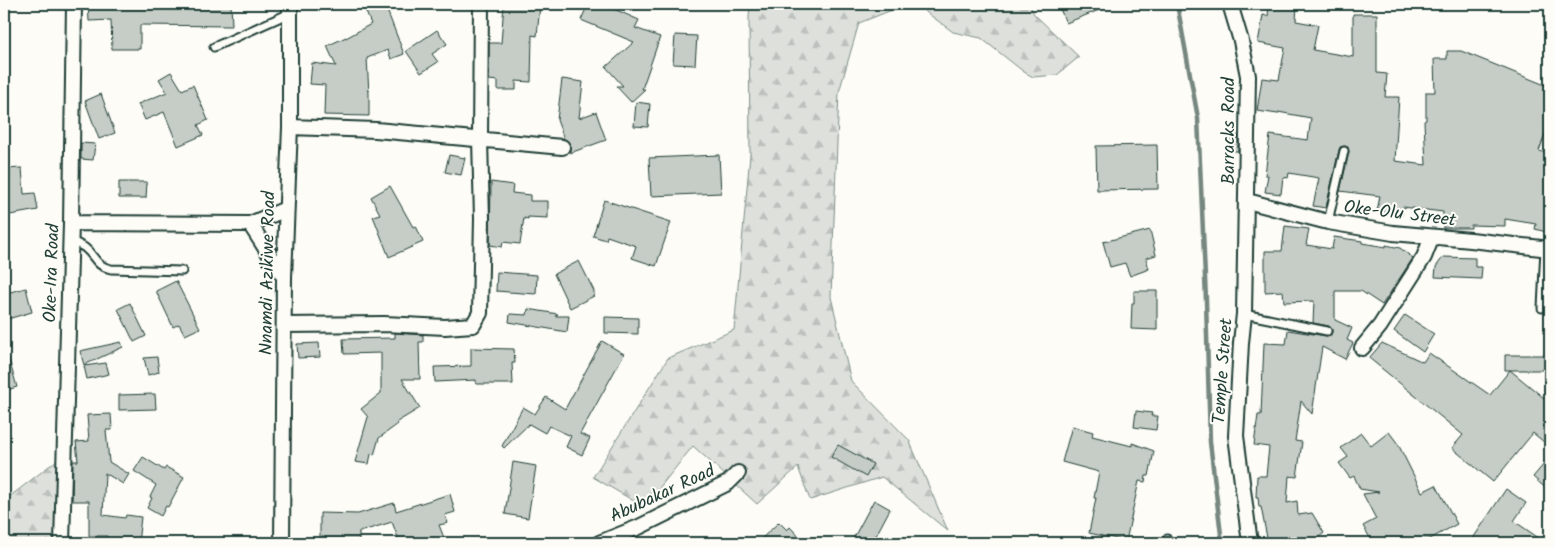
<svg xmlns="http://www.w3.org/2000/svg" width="1554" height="547" viewBox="0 0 1554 547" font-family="Kalam,sans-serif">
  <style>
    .forest { fill: url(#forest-firs); stroke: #7e8e88 }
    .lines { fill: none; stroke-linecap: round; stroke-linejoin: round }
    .stream { stroke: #75877f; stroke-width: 4.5 }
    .building { fill: #c6cdc7; stroke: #1f3d34 }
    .service-casing { stroke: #1f3d34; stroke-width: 11 }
    .minor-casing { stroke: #1f3d34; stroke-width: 18 }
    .service { stroke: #fdfcf7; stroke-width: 7 }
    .minor { stroke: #fdfcf7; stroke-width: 14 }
    .labels { text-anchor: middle; stroke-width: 4; stroke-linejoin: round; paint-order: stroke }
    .street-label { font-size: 18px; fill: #1f3d34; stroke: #fdfcf7 }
  </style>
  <defs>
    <pattern id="forest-firs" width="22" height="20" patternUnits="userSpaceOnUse" patternTransform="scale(1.25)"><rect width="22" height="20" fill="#dde0db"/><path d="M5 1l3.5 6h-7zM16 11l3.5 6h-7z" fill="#bdc1bd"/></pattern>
  </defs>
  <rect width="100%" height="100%" fill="#fdfcf7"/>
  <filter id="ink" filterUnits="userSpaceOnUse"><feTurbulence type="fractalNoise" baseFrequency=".02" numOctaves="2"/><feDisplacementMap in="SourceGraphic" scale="10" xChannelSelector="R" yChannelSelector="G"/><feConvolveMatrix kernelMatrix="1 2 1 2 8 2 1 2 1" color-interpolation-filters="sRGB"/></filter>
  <g filter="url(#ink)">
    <path class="forest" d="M750,4H907L859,23L839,92L831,297L851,381L909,440L948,531L882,477L810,500L798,467L757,504L693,446L644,507L593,477L668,358L734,330L750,155L749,18Z
      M915,4H1029L1034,14L1079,57L1057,75L1033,77L1024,72L981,38L953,32Z
      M66,453V543H4V501Z"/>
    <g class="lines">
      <path class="stream" d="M1177,4L1198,118L1206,300L1210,442L1222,543"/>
    </g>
    <path class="building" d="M88,4H231L232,26L140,25V49H112L111,20L89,21Z
      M504,4L540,5L537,36L532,35L531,82L516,81V90H498V81L489,80V43H501Z
      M588,4H616L614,9L639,20L635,28L660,37L642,89H645L631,102L616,86H623L606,67L634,42L581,20Z
      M1058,4H1112V5L1066,23Z
      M1269,4H1297L1296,21L1318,25L1313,50L1353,57V14H1377V73L1387,74L1385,97H1399L1395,161L1426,165L1424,121L1426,120V92H1435L1434,59H1447V51H1461L1550,87V121L1539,151L1550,154L1546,174L1550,175V233L1535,229L1536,224L1505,219V226L1471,225V228H1443V212L1403,207L1402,215L1377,211L1380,196L1340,191L1349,152L1348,147L1345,146L1340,147L1339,150L1326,208L1313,206L1319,178L1289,173L1288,178L1283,177L1281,194L1265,192L1268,175H1265L1270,135L1308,140L1311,118L1278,112V114L1257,111L1262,78L1279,80L1285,48L1258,43L1263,15L1268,16Z
      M385,5L404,54L391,59L388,50L367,58L369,94V116L324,115L325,85L310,84L312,63L336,66L327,46L346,37V38L371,24L366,12Z
      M437,30L447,44L432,54L438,62L421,73L406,51Z
      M675,35L697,36L695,65L673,64Z
      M171,72L182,90L193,85L208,120L198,125L203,135L178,146L164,112L145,120L138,104L167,92L159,79Z
      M562,79L583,82L579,118L596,112L606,140L570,153V144L564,139L557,120Z
      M101,94L115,133L99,139L85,101Z
      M636,102L650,104L648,127L634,126Z
      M1238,136V151H1229V137Z
      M81,143L95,144L93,160L81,159Z
      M1157,145L1158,189L1097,190L1096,146Z
      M449,155L465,158L461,175L445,172Z
      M719,155L721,193L651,196L649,158Z
      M22,168L24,194L35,193L38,210L4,216V169Z
      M119,182H147L146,198H119Z
      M491,182L513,185L512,193L530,195V201H548V218L528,217V219L524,218L520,244L503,242L502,247L490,245Z
      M390,186L413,227L416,226L423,242L389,257L373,216L380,214L371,197Z
      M604,200L671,222L656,266L632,258L636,246L607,236L606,240L593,236Z
      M1285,226L1309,229L1306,245L1332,249L1334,237L1362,241V243L1386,247V245L1400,248L1413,258L1382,305L1361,291H1335V320L1352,328L1347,340L1353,343L1345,359L1322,347L1312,414L1301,401L1295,441L1302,442L1297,477L1289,476L1287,503L1297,501L1298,515L1312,513L1324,533L1319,537L1322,543H1268L1261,507H1259L1258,497H1256L1257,476H1266L1269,447L1254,445L1258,415H1261L1264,343L1286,344L1288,330L1326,336L1331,335L1332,332V329L1329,326L1313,323L1314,301L1284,302L1283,291L1265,292V251H1282Z
      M1150,230L1156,255L1146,258L1149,269L1130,276L1125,263L1110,267L1103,242Z
      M1443,257L1475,258V267H1482L1481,279L1435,277L1436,267Z
      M579,261L594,291V296L570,308L554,274Z
      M497,272L537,275L536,294L496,291Z
      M176,281L200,328L185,335L179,324L173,327L156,291Z
      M26,288L32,312L4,320V296H7L6,293Z
      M1134,291H1157V330L1131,329L1132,303H1134Z
      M130,303L146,336L134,342L118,309Z
      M528,309L558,314L555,316H569L567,332L509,322L510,314L527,315Z
      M1405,315L1434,334L1423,352L1394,331Z
      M605,317L638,318V334L605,333Z
      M395,333L423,335V342H419L420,379H402L420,408L397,422L398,424L379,438L374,455L371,454L369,464L355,462L368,417L361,409L381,393V353L344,354L343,339L395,338Z
      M602,341L624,354L580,434L590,438L582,455L566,447L571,436L549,426L545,433L529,424L504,448L502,446L523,407L535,414L546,397L565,409Z
      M121,342L123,347L84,365L80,351Z
      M319,343L320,357L298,358L297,344Z
      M1382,343L1423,362L1429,353L1490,395L1510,370H1505V355H1550V370H1510L1550,403V447L1533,433L1493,482L1452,448L1463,435L1369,358Z
      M471,348L514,349L515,363H512L513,384H476V380L435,382L434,367L471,366Z
      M7,353L17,387L4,391V354Z
      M157,357L159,372L148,375L144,358Z
      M106,363L109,374L87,379L84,366Z
      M155,394L156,409L119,410V395Z
      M1136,411L1152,413L1151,416H1158L1156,430L1134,427Z
      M111,414L112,430H106L109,462L129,474L123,484L105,473L103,515L125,518L126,515L141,517L138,543H106L107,536H89V501H72L73,461H78L76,442L89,441L87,415Z
      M1072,426L1093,432L1092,436L1132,446V443L1154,451L1149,476H1146L1145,482L1139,481L1126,541L1089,533L1096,498H1094L1099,472L1062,462Z
      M1389,432L1398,444L1422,492L1436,485L1457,524L1423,543H1373L1363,526L1376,519L1363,494L1379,492L1360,489L1354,476L1350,478L1339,463L1348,457L1341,448L1361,433L1371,446Z
      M838,445L873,464L866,477L831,457Z
      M143,457L164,470L166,467L184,477L168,507L166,506L161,516L147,508L152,498L150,497L156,485L134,471Z
      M1550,457V492L1533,477Z
      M513,462L536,466L528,518L505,514Z
      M1506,489L1526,503L1514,521L1546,543H1470Z
      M450,494L455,512L445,515L448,523L439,525L446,543H400L392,522L359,532V543H320V513L358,514L394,503L396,511Z
      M874,500L890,509L872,543H861L853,539Z
      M779,522L787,530L790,527L805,543H757Z"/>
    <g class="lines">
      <defs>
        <path id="service" d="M214,47L290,13
          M1328,222L1344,151
          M70,240C75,243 81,245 85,248C97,258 94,265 111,269L182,271
          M1542,308L1545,248
          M1244,314L1327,331
          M1167,539L1168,543"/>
        <path id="minor" d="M1230,4L1241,41L1248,76L1244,314L1241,343L1236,436L1250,543
          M290,127L376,130L562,147
          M1247,201L1328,222L1393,233L1471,240L1550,249
          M71,223L250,224L286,209
          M250,224L284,277
          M285,325L384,324L445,327L473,325L480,313L482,219L480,139L481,4
          M1362,348L1380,326L1424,257L1432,237
          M62,543L71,223L74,4
          M282,543L284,277L290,127V4
          M599,543L639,527L728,483L738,473"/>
      </defs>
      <use href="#service" class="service-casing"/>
      <use href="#minor" class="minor-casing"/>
      <use href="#service" class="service"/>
      <use href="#minor" class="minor"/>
    </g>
  </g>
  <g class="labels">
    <g class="street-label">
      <text transform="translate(1228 131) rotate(-90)" y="6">Barracks Road</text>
      <text transform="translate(1400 213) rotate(7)" y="6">Oke-Olu Street</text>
      <text transform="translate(51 273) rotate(-88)" y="6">Oke-Ira Road</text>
      <text transform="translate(267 273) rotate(-89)" y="6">Nnamdi Azikiwe Road</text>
      <text transform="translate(1222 371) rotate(-86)" y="6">Temple Street</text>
      <text transform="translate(662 493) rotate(-25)" y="6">Abubakar Road</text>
    </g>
  </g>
  <rect width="1554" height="547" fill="none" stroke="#fdfcf7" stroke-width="20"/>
  <rect x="10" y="10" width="1534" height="527" fill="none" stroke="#1f3d34" stroke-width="2" filter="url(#ink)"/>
</svg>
